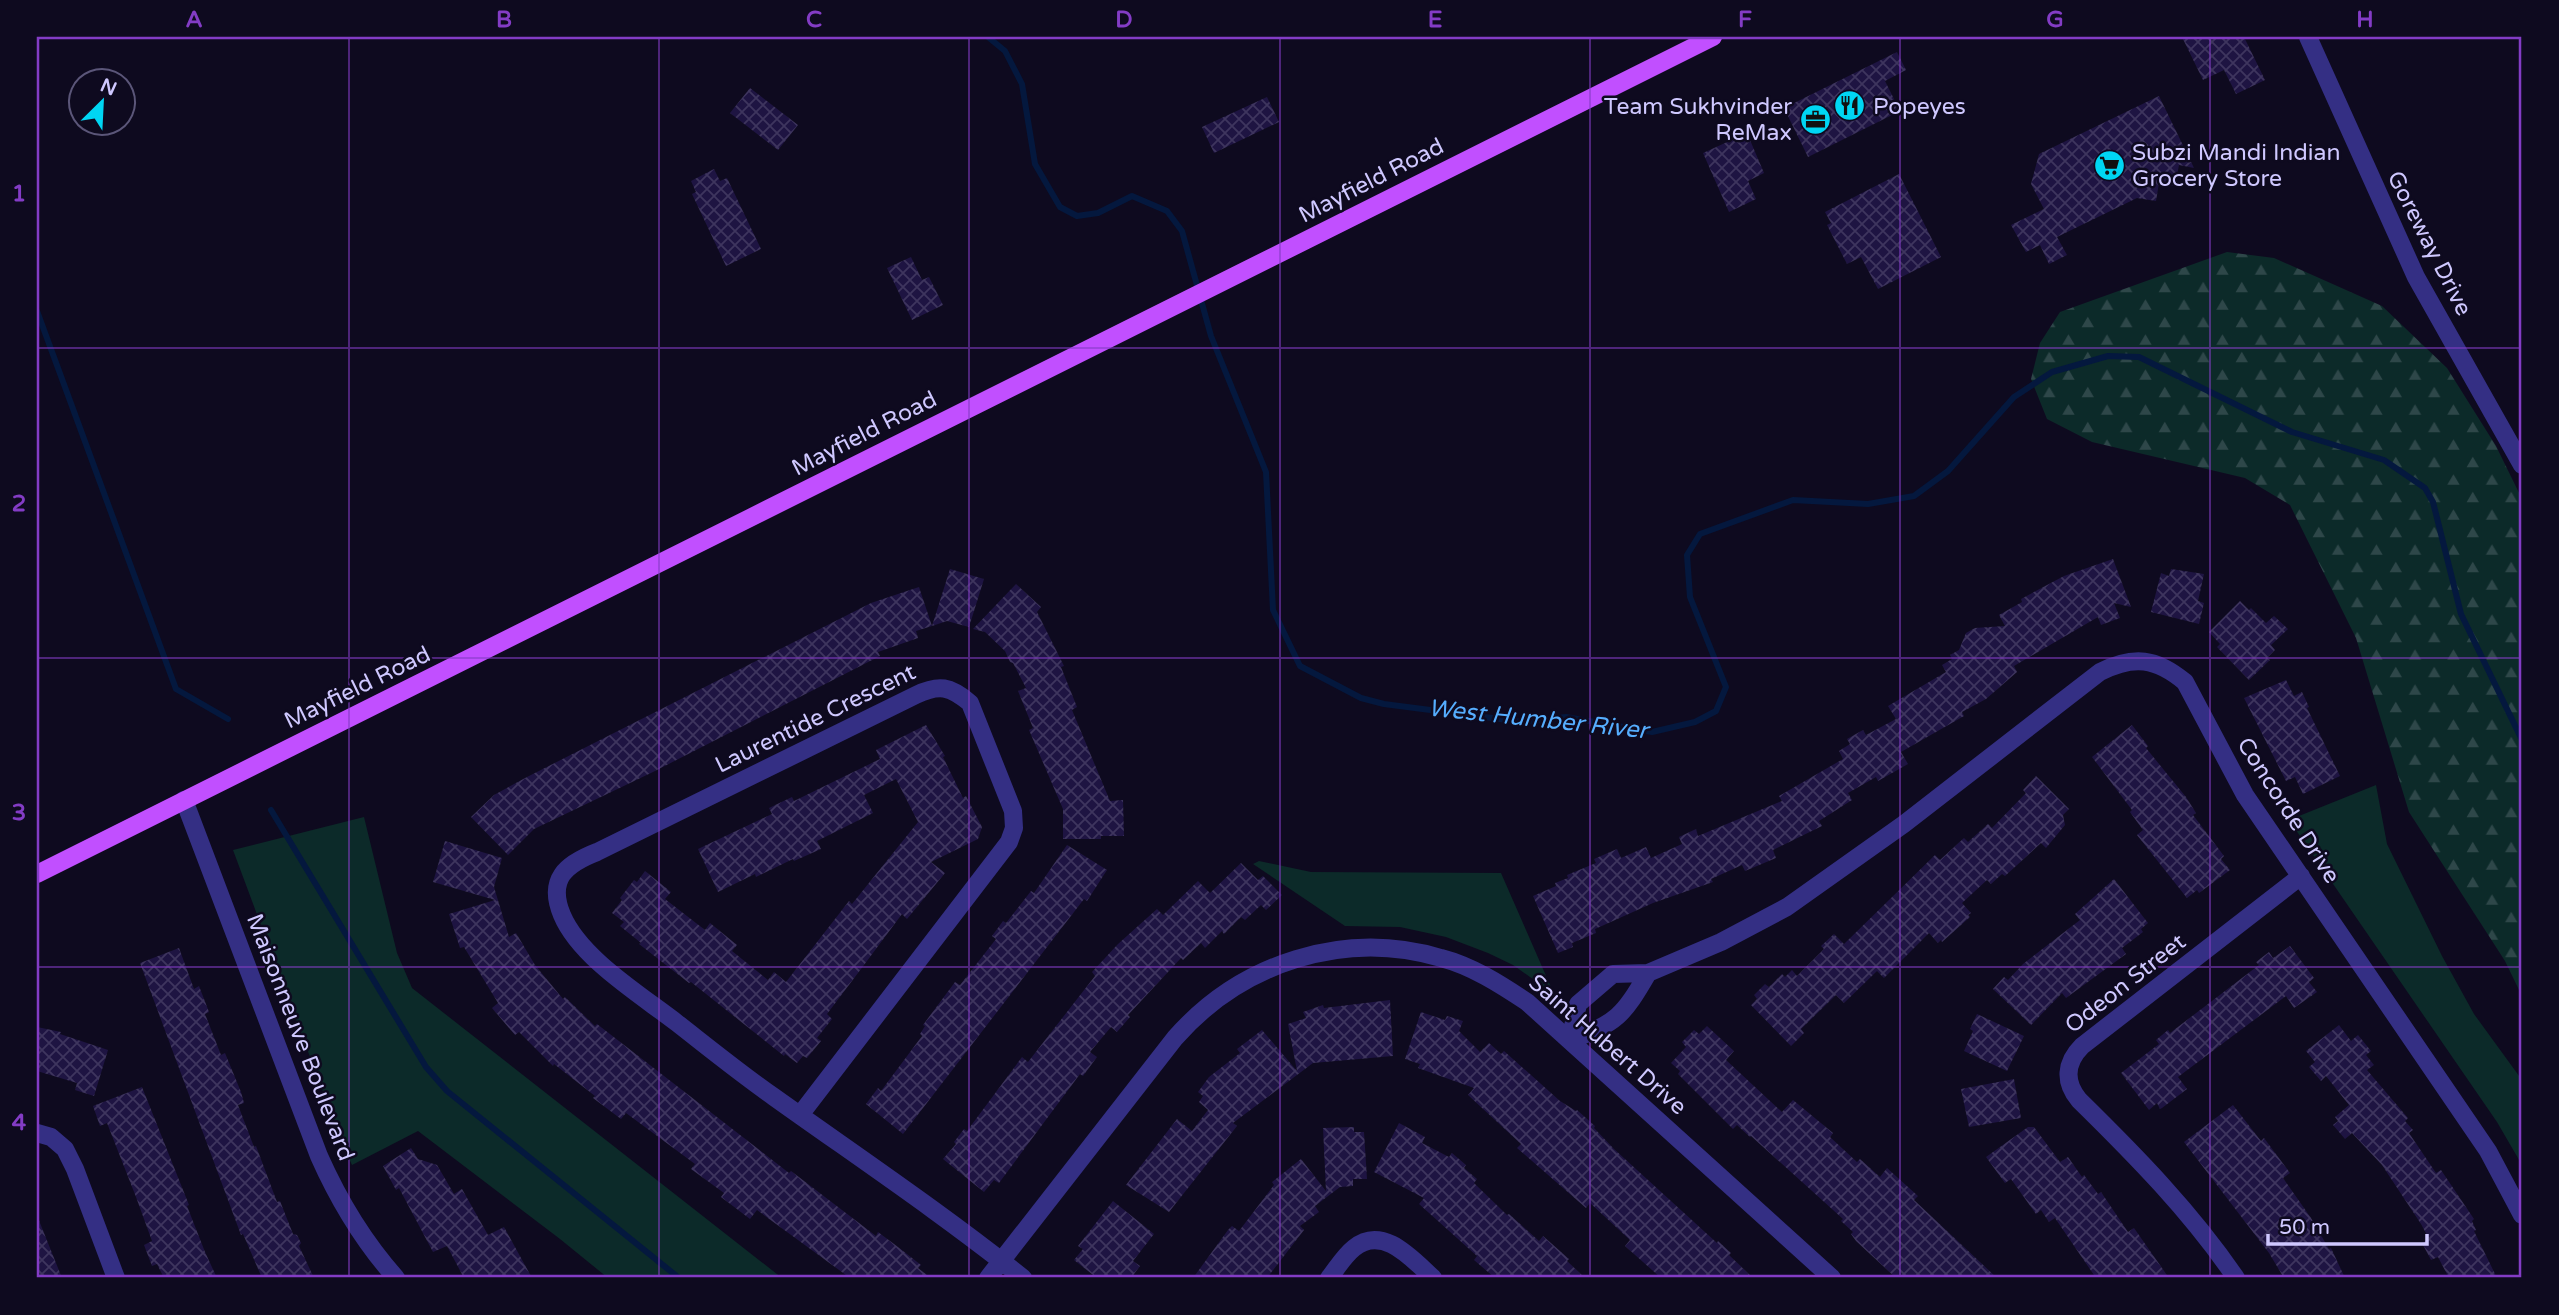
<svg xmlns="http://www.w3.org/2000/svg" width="2559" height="1315" viewBox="0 0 2559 1315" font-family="'Varela Round',sans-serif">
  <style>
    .forest { fill: url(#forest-firs) }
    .green { fill: #0c2a29 }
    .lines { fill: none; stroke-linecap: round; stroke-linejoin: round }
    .stream { stroke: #04183e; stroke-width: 6 }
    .building { fill: url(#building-cross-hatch) }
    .minor { stroke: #342f84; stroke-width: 18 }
    .major { stroke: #c14fff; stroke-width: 18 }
    .grid { fill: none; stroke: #833cc5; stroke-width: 2; stroke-opacity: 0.55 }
    .labels { text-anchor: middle; stroke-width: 5; stroke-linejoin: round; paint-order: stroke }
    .poi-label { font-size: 23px; fill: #cfc8ff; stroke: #0e0a1f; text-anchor: start }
    .street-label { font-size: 23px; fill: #cfc8ff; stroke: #0e0a1f }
    .water-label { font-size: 24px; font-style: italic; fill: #56aeff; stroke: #0e0a1f }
    .neatline { fill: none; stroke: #833cc5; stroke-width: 2.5 }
    .grid-label { font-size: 23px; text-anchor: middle; font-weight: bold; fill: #833cc5 }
  </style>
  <defs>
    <pattern id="forest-firs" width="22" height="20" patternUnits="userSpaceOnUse" patternTransform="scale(1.75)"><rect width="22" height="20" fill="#0c2a29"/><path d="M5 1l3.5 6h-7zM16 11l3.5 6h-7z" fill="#2e4749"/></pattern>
    <pattern id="building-cross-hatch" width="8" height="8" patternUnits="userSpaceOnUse" patternTransform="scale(1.75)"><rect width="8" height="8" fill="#1e1442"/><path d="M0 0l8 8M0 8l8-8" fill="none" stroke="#3e355e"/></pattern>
  </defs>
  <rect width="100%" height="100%" fill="#0e0a1f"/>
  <path class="forest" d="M2227,252L2274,258L2382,306L2447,368L2496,446L2522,499V996L2505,961L2409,812L2356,638L2290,505L2245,478L2092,442L2047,419L2031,379L2040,343L2060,312Z"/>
  <path class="green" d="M2376,785L2387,844L2442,956L2474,1014L2522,1080V1165L2497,1122L2289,820Z
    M364,817L397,953L412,988L782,1278H608L560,1239L418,1131L352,1165L342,1143L233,850Z
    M1259,861L1311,872L1501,873L1554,994L1513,965L1488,953L1446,937L1400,927L1345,926L1253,864Z"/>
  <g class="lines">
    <path class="stream" d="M988,37L1005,51L1022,84L1035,164L1060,207L1077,216L1098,213L1132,196L1167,211L1182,231L1211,336L1266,472L1273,610L1300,666L1361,698L1384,704L1523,722L1566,717L1652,732L1695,722L1716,711L1726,687L1690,597L1687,555L1700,534L1793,500L1868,504L1914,496L1948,471L2014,397L2052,372L2108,356L2139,357L2292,432L2384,460L2425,488L2433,502L2461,614L2522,740
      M37,311L176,689L228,719
      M271,810L426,1067L447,1091L679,1278"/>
  </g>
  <path class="building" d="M2182,37H2244L2265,80L2236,94L2224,70L2203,80Z
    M1897,52L1906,70L1885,81L1900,111L1808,157L1784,108Z
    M750,88L798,125L778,150L730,113Z
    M2159,96L2194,168L2179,165L2175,186L2159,183L2156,201L2137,198L2057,237L2067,255L2049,264L2040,245L2026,252L2011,225L2044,209L2031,184L2039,154Z
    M1267,97L1279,122L1214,153L1202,127Z
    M1747,133L1764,173L1748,181L1756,199L1729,212L1703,153Z
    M714,169L720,181L727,178L761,249L726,266L692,194L696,192L691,181Z
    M1899,174L1941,257L1878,289L1861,257L1847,264L1827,225L1831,223L1825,212Z
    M911,257L922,280L929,277L943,305L912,320L887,268Z
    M2113,559L2131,607L2114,603L2120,618L2101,625L2098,617L2014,666L2017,672L1986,699L1962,712L1964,716L1901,752L1908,764L1878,781L1876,777L1848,793L1852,800L1819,821L1822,826L1773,850L1776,858L1745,871L1742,865L1711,879L1713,882L1653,903L1604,925L1595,929L1596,933L1572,943L1573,947L1558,953L1533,896L1556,886L1555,883L1568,878L1567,875L1596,863L1594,859L1617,849L1621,858L1646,847L1651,858L1682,844L1679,837L1696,829L1698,836L1782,801L1779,796L1843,759L1839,751L1850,744L1847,739L1863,730L1866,735L1896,719L1888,706L1946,672L1942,665L1952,659L1950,655L1959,650L1966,633L1975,628L2005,626L1999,615L2022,602L2021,599L2064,576Z
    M950,569L984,579L969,627L947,621L932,626Z
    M2171,569L2204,574L2198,601L2204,603L2199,624L2151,612L2161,573L2169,576Z
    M1016,584L1041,607L1037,612L1064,666L1061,667L1077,707L1072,710L1110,801L1123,800L1124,836H1101V839H1063V809L1029,730L1033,728L1018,691L1026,688L1013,663L1010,662L1005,651L985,632L973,629Z
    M919,587L932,626L916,631L918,638L878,652L880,656L653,772L534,829L508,855L471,817L494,795L527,777L871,603Z
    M2240,601L2249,610L2251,608L2266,623L2274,616L2288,629L2271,645L2275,650L2267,658L2270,660L2249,680L2217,647L2220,644L2209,632Z
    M2286,680L2294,696L2302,692L2309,707L2307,708L2340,776L2303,794L2295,777L2286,781L2244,698Z
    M926,725L945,756L943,757L963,798L966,796L982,827L978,839L931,862L945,873L907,919L902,914L861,969L827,1014L832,1019L817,1038L821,1041L807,1058L803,1056L797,1063L785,1054L784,1056L691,982L689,983L639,944L641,943L620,926L624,922L612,913L622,900L620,898L634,880L637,882L645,871L671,892L665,899L705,930L710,923L737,945L732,951L768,980L774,972L786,982L849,901L852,904L918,822L896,779L864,795L873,813L817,841L821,849L794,861L793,859L756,877L755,874L718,892L698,849L772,814L769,808L792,797L794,801L880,759L876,750Z
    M2132,725L2148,746L2146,748L2186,797L2196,813L2193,815L2224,856L2221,859L2230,870L2199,893L2197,890L2187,898L2137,835L2143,830L2130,812L2132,810L2092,757Z
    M2036,776L2069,809L2063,815L2065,825L2046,848L2041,843L2005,876L2002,874L1991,884L1987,880L1962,903L1971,913L1968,915L1970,917L1942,942L1941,940L1938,943L1929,933L1884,978L1877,971L1844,1003L1836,995L1801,1029L1804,1033L1791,1046L1751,1005L1757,999L1754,995L1765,984L1769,987L1782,974L1785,977L1792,970L1797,976L1824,949L1821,946L1834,934L1844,944L1935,855L1940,860L1964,838L1968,842L1988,824L1992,828L2026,793L2023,790Z
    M445,841L502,858L494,887L509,937L516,933L535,965L563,999L565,997L595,1026L597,1024L789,1173L791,1171L876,1236L878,1232L898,1247L921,1265L918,1268L931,1278H850L757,1210L750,1219L721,1197L724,1193L691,1169L695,1164L626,1113L621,1119L593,1098L595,1096L554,1064L553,1066L519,1032L515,1035L492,1008L498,1003L464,947L460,948L449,914L495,900L433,882Z
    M1067,845L1107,870L1087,901L1084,899L903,1134L866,1104L878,1088L881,1091L922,1036L920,1034L925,1026L923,1025L955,982L960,985L996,939L992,936L1003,921L1006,923L1031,891L1034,893Z
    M1241,863L1258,880L1263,876L1282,895L1266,910L1261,905L1245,920L1241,917L1224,934L1222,931L1205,948L1201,943L1183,960L1181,958L1128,1015L1130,1017L1117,1032L1111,1027L1090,1052L1097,1057L1083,1076L1080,1074L999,1183L994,1180L984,1192L943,1159L956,1144L954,1142L964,1129L967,1131L1022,1057L1028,1062L1095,976L1092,972L1118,944L1157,909L1163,915L1198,881L1210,893Z
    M2114,879L2148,923L2141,929L2143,932L2122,948L2126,954L2066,998L2062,993L2031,1025L1993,989L2004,977L2008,980L2023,964L2080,920L2075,914Z
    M2290,946L2314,978L2309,982L2317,992L2294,1008L2286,996L2178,1077L2187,1089L2162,1108L2160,1109L2157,1103L2149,1110L2121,1073L2159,1044L2156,1040L2168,1030L2170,1033L2259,965L2256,962L2269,952L2273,958Z
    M179,948L194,989L199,986L209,1012L205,1014L221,1055L225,1053L241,1092L244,1103L238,1105L254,1147L256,1146L277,1202L280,1201L293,1234L297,1235L301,1243L299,1246L314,1278H262L243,1234L241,1235L140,963Z
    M1390,1000L1393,1056L1313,1063L1233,1123L1237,1126L1169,1212L1126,1185L1177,1119L1192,1131L1208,1110L1199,1102L1203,1096L1198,1092L1209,1077L1240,1053L1237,1049L1262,1030L1297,1071L1288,1024L1306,1018L1303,1012L1323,1005L1324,1008Z
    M1421,1012L1445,1020L1447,1016L1463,1021L1459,1031L1480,1052L1489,1043L1501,1054L1504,1051L1560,1101L1576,1111L1577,1110L1595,1126L1594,1128L1614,1149L1717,1243L1718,1241L1731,1253L1729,1255L1753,1278H1661L1625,1246L1630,1240L1590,1203L1586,1208L1517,1148L1521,1144L1468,1095L1474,1088L1418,1068L1420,1064L1405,1059Z
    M1977,1014L2024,1036L2007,1071L1964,1051L1973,1031L1970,1029Z
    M2339,1025L2351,1041L2358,1035L2371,1051L2366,1055L2374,1065L2367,1070L2408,1118L2405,1121L2413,1130L2409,1133L2436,1173L2441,1170L2474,1219L2472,1221L2476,1230L2474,1231L2497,1278H2449L2438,1257L2431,1260L2422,1243L2429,1239L2421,1224L2382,1165L2352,1133L2345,1139L2333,1125L2338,1121L2335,1117L2349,1105L2326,1076L2321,1081L2309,1067L2315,1062L2306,1051Z
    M1707,1026L1734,1051L1726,1060L1782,1112L1793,1100L1833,1133L1830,1137L1857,1162L1860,1159L1880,1177L1887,1168L1918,1196L1914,1200L1997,1278H1896L1856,1241L1851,1234L1853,1232L1841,1221L1843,1219L1751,1136L1750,1137L1737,1125L1733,1129L1678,1074L1680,1071L1671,1063L1686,1047L1682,1042L1694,1030L1699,1034Z
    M37,1027L61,1032L60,1034L108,1050L94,1096L75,1090L77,1083L37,1071Z
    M2014,1079L2021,1118L1969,1127L1961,1089Z
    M142,1087L189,1205L187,1206L205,1252L217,1278H164L157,1264L152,1266L144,1245L152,1241L136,1197L107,1123L100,1126L93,1106Z
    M2233,1105L2261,1141L2264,1138L2290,1173L2283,1178L2311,1218L2329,1249L2331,1248L2345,1278H2284L2269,1253L2184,1142Z
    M1399,1123L1425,1137L1422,1143L1449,1157L1452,1153L1466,1165L1464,1168L1477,1179L1474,1183L1507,1215L1509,1214L1539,1241L1543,1236L1569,1259L1567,1261L1585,1278H1495L1474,1260L1477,1256L1419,1204L1424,1198L1374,1172Z
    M1354,1127V1132H1364L1367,1179H1353V1186L1340,1187L1315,1206L1319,1212L1300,1226L1304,1230L1267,1278H1193L1228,1230L1232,1226L1239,1231L1274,1185L1272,1182L1301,1159L1326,1191L1323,1128Z
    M2028,1127H2034L2060,1162L2068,1157L2082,1177L2084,1175L2098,1194L2101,1192L2128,1232L2134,1228L2169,1278H2096L2055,1218L2049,1222L2041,1210L2036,1214L2011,1179L2005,1183L1986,1157Z
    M411,1148L418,1159L437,1165L454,1194L462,1189L488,1235L504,1227L532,1278H464L447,1246L433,1252L399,1188L396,1190L383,1166Z
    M1113,1201L1154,1234L1133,1261L1140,1266L1131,1278H1097L1074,1260L1083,1249L1078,1246Z
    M37,1218H38L62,1278H37Z"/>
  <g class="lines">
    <path class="minor" d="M2308,37L2416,277L2522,465
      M184,800L319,1156C339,1201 363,1241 396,1278
      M1570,1040L1578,1004L1613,974L1648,973L1721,942L1787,907L1904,824L2100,672C2134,655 2156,658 2185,682L2245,795L2488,1151L2522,1215
      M1570,1040C1617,1023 1623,1016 1648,973
      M800,1115L1009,842L1014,828L1013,811L970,703C950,686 939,684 916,695L597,852C566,864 547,879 562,915C580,958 641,995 677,1023C709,1048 741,1074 774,1097C858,1157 943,1214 1023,1278
      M37,1133L51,1137L65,1149L75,1169L116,1278
      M988,1278L1175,1038C1241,963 1344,929 1441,958C1472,966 1500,984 1527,1002L1832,1278
      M1329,1278C1337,1268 1344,1256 1354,1248C1383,1224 1413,1260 1433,1278
      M2236,1278C2191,1212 2136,1156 2079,1100C2064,1082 2065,1063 2082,1046L2301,876"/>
    <path class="major" d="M37,874L1713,37"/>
  </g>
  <path class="grid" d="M349,37V1278M659,37V1278M969,37V1278M1280,37V1278M1590,37V1278M1900,37V1278M2210,37V1278M37,348H2522M37,658H2522M37,967H2522"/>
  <defs>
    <symbol id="restaurant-disc" viewBox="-11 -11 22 22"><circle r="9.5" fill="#00d6f3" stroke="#0e0a1f"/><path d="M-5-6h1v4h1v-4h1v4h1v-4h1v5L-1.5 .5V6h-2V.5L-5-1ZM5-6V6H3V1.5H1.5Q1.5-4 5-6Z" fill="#111"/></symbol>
    <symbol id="office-disc" viewBox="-11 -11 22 22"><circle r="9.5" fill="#00d6f3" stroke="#0e0a1f"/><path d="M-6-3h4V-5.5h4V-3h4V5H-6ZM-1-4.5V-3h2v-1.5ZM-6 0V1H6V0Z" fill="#111"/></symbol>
    <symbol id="supermarket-disc" viewBox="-11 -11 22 22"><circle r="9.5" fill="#00d6f3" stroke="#0e0a1f"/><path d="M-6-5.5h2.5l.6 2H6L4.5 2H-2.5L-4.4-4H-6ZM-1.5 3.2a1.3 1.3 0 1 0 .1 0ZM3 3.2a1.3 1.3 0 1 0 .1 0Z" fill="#111"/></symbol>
  </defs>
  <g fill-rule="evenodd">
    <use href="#restaurant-disc" x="1832" y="88" width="35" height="35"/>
    <use href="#office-disc" x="1798" y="102" width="35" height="35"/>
    <use href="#supermarket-disc" x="2092" y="148" width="35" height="35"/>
  </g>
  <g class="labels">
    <g class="poi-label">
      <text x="1792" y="114" text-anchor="end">Team Sukhvinder<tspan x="1792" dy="26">ReMax</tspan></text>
      <text x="1873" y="114">Popeyes</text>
      <text x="2132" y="160">Subzi Mandi Indian<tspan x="2132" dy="26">Grocery Store</tspan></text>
    </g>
    <g class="street-label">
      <text transform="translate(1371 180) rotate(-27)" y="8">Mayfield Road</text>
      <text transform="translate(2430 243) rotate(63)" y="8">Goreway Drive</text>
      <text transform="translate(864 433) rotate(-27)" y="8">Mayfield Road</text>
      <text transform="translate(357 687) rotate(-26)" y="8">Mayfield Road</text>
      <text transform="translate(815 718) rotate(-26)" y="8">Laurentide Crescent</text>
      <text transform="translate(2289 810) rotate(57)" y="8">Concorde Drive</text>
      <text transform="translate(2125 983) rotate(-38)" y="8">Odeon Street</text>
      <text transform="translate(301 1037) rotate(69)" y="8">Maisonneuve Boulevard</text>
      <text transform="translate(1608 1044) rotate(41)" y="8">Saint Hubert Drive</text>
    </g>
    <g class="water-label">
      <text transform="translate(1538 719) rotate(6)" y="8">West Humber River</text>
    </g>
  </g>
  <rect width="2559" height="1315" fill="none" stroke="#0e0a1f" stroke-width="77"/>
  <g transform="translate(102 102) rotate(24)"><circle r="33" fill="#0e0a1f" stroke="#5b5679" stroke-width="2"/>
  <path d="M0-5L12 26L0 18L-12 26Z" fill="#00d6f3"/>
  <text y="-10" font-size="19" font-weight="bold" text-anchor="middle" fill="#cfc8ff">N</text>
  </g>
  <path d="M2268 1234v10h159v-10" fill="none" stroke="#cfc8ff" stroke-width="3.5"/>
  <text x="2279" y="1234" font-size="21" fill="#cfc8ff" stroke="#0e0a1f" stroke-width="5" paint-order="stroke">50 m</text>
  <rect x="38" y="38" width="2482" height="1238" class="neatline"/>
  <g class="grid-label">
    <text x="194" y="27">A</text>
    <text x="504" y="27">B</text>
    <text x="814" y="27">C</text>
    <text x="1124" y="27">D</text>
    <text x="1435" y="27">E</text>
    <text x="1745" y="27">F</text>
    <text x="2055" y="27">G</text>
    <text x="2365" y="27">H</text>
    <text x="19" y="201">1</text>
    <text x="19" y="511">2</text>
    <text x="19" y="820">3</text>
    <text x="19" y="1130">4</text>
  </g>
</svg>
